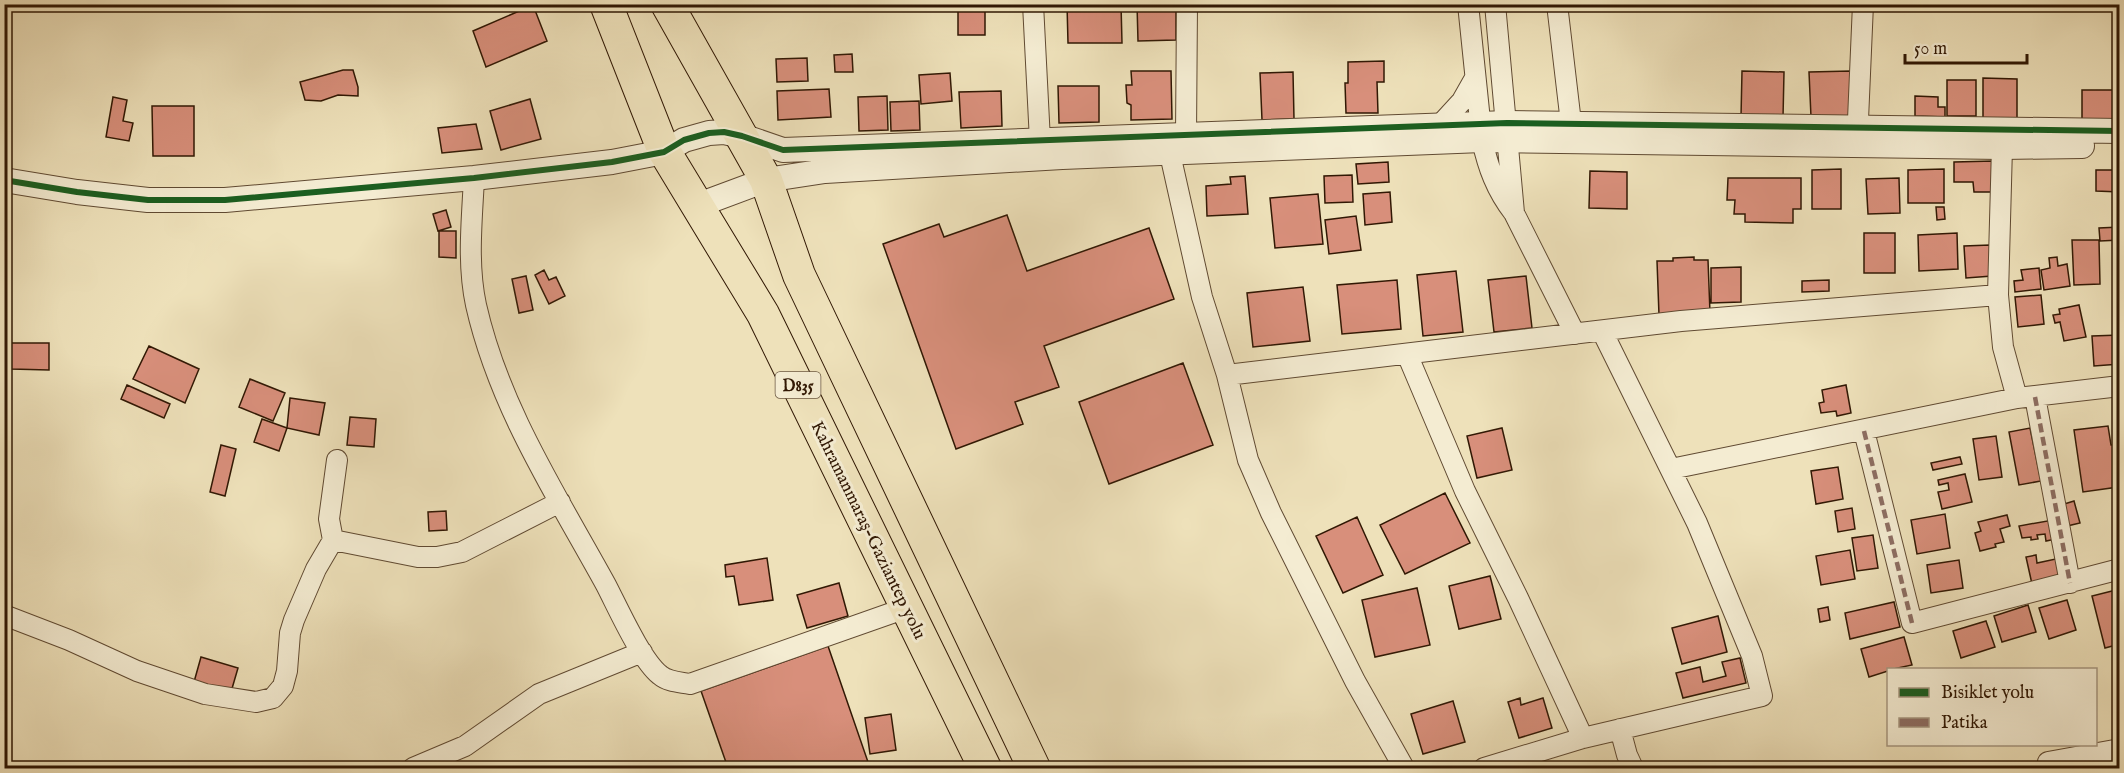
<svg xmlns="http://www.w3.org/2000/svg" width="2124" height="773" viewBox="0 0 2124 773" font-family="'IM FELL English',serif">
  <style>
    .building { fill: #d88f7b; stroke: #311804; stroke-width: 1.5 }
    .lines { fill: none; stroke-linecap: round; stroke-linejoin: round }
    .minor-casing { stroke: #604a32; stroke-width: 22 }
    .tertiary-casing { stroke: #604a32; stroke-width: 26 }
    .trunk-casing { stroke: #311804; stroke-width: 34 }
    .minor { stroke: #f4ecd2; stroke-width: 20 }
    .tertiary { stroke: #f4ecd2; stroke-width: 24 }
    .trunk { stroke: #eee1ba; stroke-width: 32 }
    .quiet { stroke: #8d6e63; stroke-width: 4.5; stroke-dasharray: 9 4.5; stroke-linecap: butt }
    .cycleway-casing { stroke: #f4ecd2; stroke-width: 10 }
    .cycleway { stroke: #1b5e20; stroke-width: 6 }
    .labels { text-anchor: middle; stroke-width: 6; stroke-linejoin: round; paint-order: stroke }
    .shield { fill: #f4ecd2; stroke: #6c5842; stroke-width: 1.5 }
    .shield-label { font-size: 16px; font-weight: bold; fill: #311804 }
    .street-label { font-size: 18px; fill: #311804; stroke: #f4ecd2 }
  </style>
  <rect width="100%" height="100%" fill="#eee1ba"/>
  <filter id="stains"><feTurbulence type="fractalNoise" baseFrequency=".00333" numOctaves="4"/><feColorMatrix values="0 0 0 0 .2 0 0 0 0 .09 0 0 0 0 .02 0 0 0 .5 -.17"/></filter>
  <radialGradient id="worn" r=".72"><stop offset=".6" stop-color="#630" stop-opacity="0"/><stop offset="1" stop-color="#630" stop-opacity=".3"/></radialGradient>
  <path class="building" d="M958,4H985V35H958Z
    M1067,4H1121L1122,43H1068Z
    M1137,4H1176V40L1138,41Z
    M533,5L547,41L486,67L473,31Z
    M852,54L853,72H835L834,55Z
    M807,58L808,81L777,82L776,59Z
    M1384,61V82H1377L1378,113H1346L1345,83H1348V62Z
    M343,70H353L358,87V96L338,95L321,101L305,100L300,82Z
    M1131,71H1171L1172,119L1131,120V105L1127,103L1126,85H1132Z
    M1742,71L1784,72L1783,118L1741,117Z
    M1851,71L1853,116L1811,117L1809,72Z
    M1293,72L1294,119L1262,120L1260,73Z
    M950,73L952,101L921,104L919,75Z
    M1983,78L2017,79V121L1983,120Z
    M1947,80H1976V116H1947Z
    M1058,86H1099V122L1059,123Z
    M829,89L831,117L778,120L777,91Z
    M2082,90H2113V119H2082Z
    M1001,91L1002,126L961,128L959,92Z
    M887,96L888,130L859,131L858,97Z
    M1915,96L1938,97V107H1945V117L1915,116Z
    M113,97L127,100L123,121L133,123L129,141L106,137Z
    M530,99L541,139L501,150L490,111Z
    M919,101L920,130L891,131L890,102Z
    M152,106H194V156H153Z
    M476,124L482,149L442,153L438,128Z
    M1994,161L1995,192H1974L1973,182H1954V162Z
    M1388,162L1389,182L1358,184L1356,164Z
    M1841,169V209H1812V170Z
    M1944,169V203H1908V170Z
    M2096,170H2120V192L2096,191Z
    M1590,171L1627,172V209L1589,208Z
    M1352,175L1353,202L1325,203L1324,176Z
    M1245,176L1248,214L1207,216L1206,186L1231,184L1230,177Z
    M1728,178H1801V209H1793V223L1745,222V214H1734L1735,200H1727Z
    M1899,178L1900,213L1868,214L1866,179Z
    M1390,192L1392,222L1365,225L1363,194Z
    M1318,194L1323,244L1275,248L1270,198Z
    M1936,207H1944L1945,219L1937,220Z
    M446,210L451,227L438,231L433,214Z
    M1007,215L1027,271L1149,228L1174,299L1044,346L1059,387L1015,402L1023,424L956,449L883,244L939,224L944,237Z
    M1356,216L1361,250L1329,254L1325,220Z
    M2120,227V240L2100,241L2099,228Z
    M439,231H456V258L439,257Z
    M1864,233H1895V273H1864Z
    M1957,233L1958,269L1919,271L1918,235Z
    M2072,240H2099L2100,284L2074,285Z
    M1990,245L1992,276L1966,278L1964,246Z
    M1694,257V260H1708L1710,313L1659,315L1657,261H1673V258Z
    M2057,257L2058,266L2067,264L2070,286L2044,290L2041,270L2050,268L2049,258Z
    M1741,267V302L1711,303V268Z
    M2039,268L2041,289L2015,292L2014,281L2023,280L2021,270Z
    M544,270L549,280L556,277L565,296L549,304L535,275Z
    M1456,271L1463,332L1423,336L1417,275Z
    M526,276L533,310L519,313L512,279Z
    M1526,276L1532,328L1494,332L1488,280Z
    M1397,280L1401,329L1342,334L1337,285Z
    M1829,280V291L1802,292V281Z
    M1303,287L1310,341L1253,347L1247,293Z
    M2041,295L2044,324L2018,327L2015,297Z
    M2079,305L2086,337L2064,341L2060,322L2055,323L2053,315L2060,314L2059,309Z
    M2120,335V364L2094,366L2092,336Z
    M11,343H49V370L11,369Z
    M149,346L199,369L185,403L133,379Z
    M1183,363L1213,445L1109,484L1079,402Z
    M250,379L285,393L273,421L239,407Z
    M127,385L170,404L164,418L121,399Z
    M1846,385L1851,413L1837,416L1836,411L1821,413L1819,403L1824,402L1822,390Z
    M290,398L325,403L319,435L287,428Z
    M350,417L376,419L374,447L347,445Z
    M262,419L287,428L279,451L254,442Z
    M2108,426L2111,445L2120,444V468L2115,469L2118,487L2083,492L2074,430Z
    M1502,428L1512,470L1477,478L1467,436Z
    M2030,428L2041,481L2019,485L2009,432Z
    M1996,436L2002,477L1979,480L1973,439Z
    M221,445L236,449L225,496L210,492Z
    M1960,457L1962,464L1933,470L1931,463Z
    M1838,467L1843,499L1816,504L1811,471Z
    M1965,474L1972,502L1942,509L1938,492L1949,490L1948,483L1939,485L1938,480Z
    M1445,493L1470,543L1405,574L1380,525Z
    M2074,501L2080,523L2067,526L2061,505Z
    M1852,508L1855,529L1838,532L1835,511Z
    M446,511L447,530L429,531L428,512Z
    M1945,514L1950,548L1917,554L1911,520Z
    M2007,515L2010,526L2000,529L2004,542L1995,544L1996,547L1980,551L1975,533L1981,531L1978,522Z
    M1357,517L1383,575L1343,593L1316,536Z
    M2053,520L2056,539L2046,541L2045,534L2037,535L2038,539L2031,540V537L2022,538L2019,526Z
    M1873,535L1878,568L1857,571L1852,538Z
    M2059,548L2065,577L2032,584L2026,557L2036,555L2037,563L2056,559L2054,550Z
    M1850,550L1855,579L1821,585L1816,556Z
    M767,558L773,600L739,605L734,576L726,577L725,565Z
    M1959,560L1963,588L1931,593L1927,565Z
    M1490,576L1501,619L1459,629L1449,586Z
    M839,583L848,616L807,628L797,595Z
    M1417,588L1430,645L1375,657L1362,600Z
    M2120,589V644L2105,648L2092,596Z
    M2067,600L2076,630L2049,639L2039,608Z
    M1894,602L1900,627L1850,639L1845,613Z
    M2028,605L2036,632L2002,642L1994,616Z
    M1828,607L1830,620L1820,622L1818,609Z
    M1718,616L1727,652L1682,664L1672,628Z
    M1986,621L1995,647L1961,658L1953,631Z
    M1904,637L1912,665L1888,670V671L1869,677L1861,649Z
    M828,646L868,762L850,768H728L701,691Z
    M201,657L238,668L231,692L194,682Z
    M1740,658L1746,683L1683,698L1676,673L1700,667L1703,682L1726,676L1722,662Z
    M1520,698L1521,705L1543,698L1552,728L1519,738L1508,702Z
    M1453,701L1465,742L1423,754L1411,714Z
    M891,714L896,750L870,754L865,718Z"/>
  <g class="lines">
    <defs>
      <path id="minor" d="M1033,4L1040,141
        M1468,4L1482,140C1488,167 1496,190 1514,213L1575,334
        M1495,4L1514,213
        M1557,4L1571,123
        M1440,125L1462,101L1475,78
        M1186,135L1187,4
        M1857,143L1863,4
        M2002,147L1998,295L2003,347L2017,398
        M1170,154L1202,297L1227,375L1248,460L1271,513L1355,681L1404,768
        M474,178C472,220 467,263 476,305C499,407 556,494 606,585C618,608 641,660 660,675C668,682 680,682 690,684L906,608
        M1407,354L1465,491L1518,598L1583,738
        M1227,375L1681,321L1998,295
        M2035,397L2070,583
        M1864,431L1912,623L2120,569
        M1671,469L2017,398L2120,386
        M333,540L418,557H437L462,552L560,502
        M4,615L69,640L137,671L205,694L256,702L273,698L283,686L287,671L290,633L294,620L316,569L333,540L329,519L337,460
        M1620,729L1627,755L1633,768
        M2048,762L2120,749
        M413,768L465,746L539,694L642,652
        M1484,768L1583,738L1762,696L1752,656L1697,523L1602,331"/>
      <path id="tertiary" d="M4,180L77,192L148,200H225L474,178L612,162L664,152L684,140L709,133L724,132L742,136L783,150L1507,123L2120,131
        M696,206L766,180L825,171L1062,157L1482,140L2002,147L2082,146"/>
      <path id="trunk" d="M606,4L663,149L763,314L985,768
        M667,4L766,180L799,275L1034,768"/>
    </defs>
    <use href="#minor" class="minor-casing"/>
    <use href="#tertiary" class="tertiary-casing"/>
    <use href="#trunk" class="trunk-casing"/>
    <use href="#minor" class="minor"/>
    <use href="#tertiary" class="tertiary"/>
    <use href="#trunk" class="trunk"/>
    <path class="quiet" d="M2035,397L2070,583
      M1864,431L1912,623"/>
    <defs>
      <path id="cycleway" d="M4,180L77,192L148,200H225L474,178L612,162L664,152L684,140L709,133L724,132L742,136L783,150L1507,123L2120,131"/>
    </defs>
    <use href="#cycleway" class="cycleway-casing"/>
    <use href="#cycleway" class="cycleway"/>
  </g>
  <g class="labels">
    <rect class="shield" x="775.5" y="372" width="45" height="26" rx="4.5"/>
    <g class="shield-label">
      <text x="798" y="391">D835</text>
    </g>
    <g class="street-label">
      <text transform="translate(869 530) rotate(64)" y="6">Kahramanmaraş-Gaziantep yolu</text>
    </g>
  </g>
  <rect width="2124" height="773" fill="none" stroke="#eee1ba" stroke-width="24"/>
  <rect x="6" y="6" width="2112" height="761" fill="none" stroke="#311804" stroke-width="3"/>
  <rect x="12" y="12" width="2100" height="749" fill="none" stroke="#311804" stroke-width="1.5"/>
  <rect x="1887" y="668" width="210" height="78" fill="#f4ecd2" stroke="#a69780" stroke-width="1.5"/>
  <rect x="1899" y="688" width="30" height="9" fill="#1b5e20" stroke="#a69780" stroke-width="1.5"/>
  <text x="1941" y="698" font-size="18" fill="#311804">Bisiklet yolu</text>
  <rect x="1899" y="718" width="30" height="9" fill="#8d6e63" stroke="#a69780" stroke-width="1.5"/>
  <text x="1941" y="728" font-size="18" fill="#311804">Patika</text>
  <path d="M1905 54v9h122v-9" fill="none" stroke="#311804" stroke-width="3"/>
  <text x="1914" y="54" font-size="18" fill="#311804" stroke="#f4ecd2" stroke-width="4.5" paint-order="stroke">50 m</text>
  <rect width="100%" height="100%" filter="url(#stains)"/>
  <rect width="100%" height="100%" fill="url(#worn)"/>
</svg>
